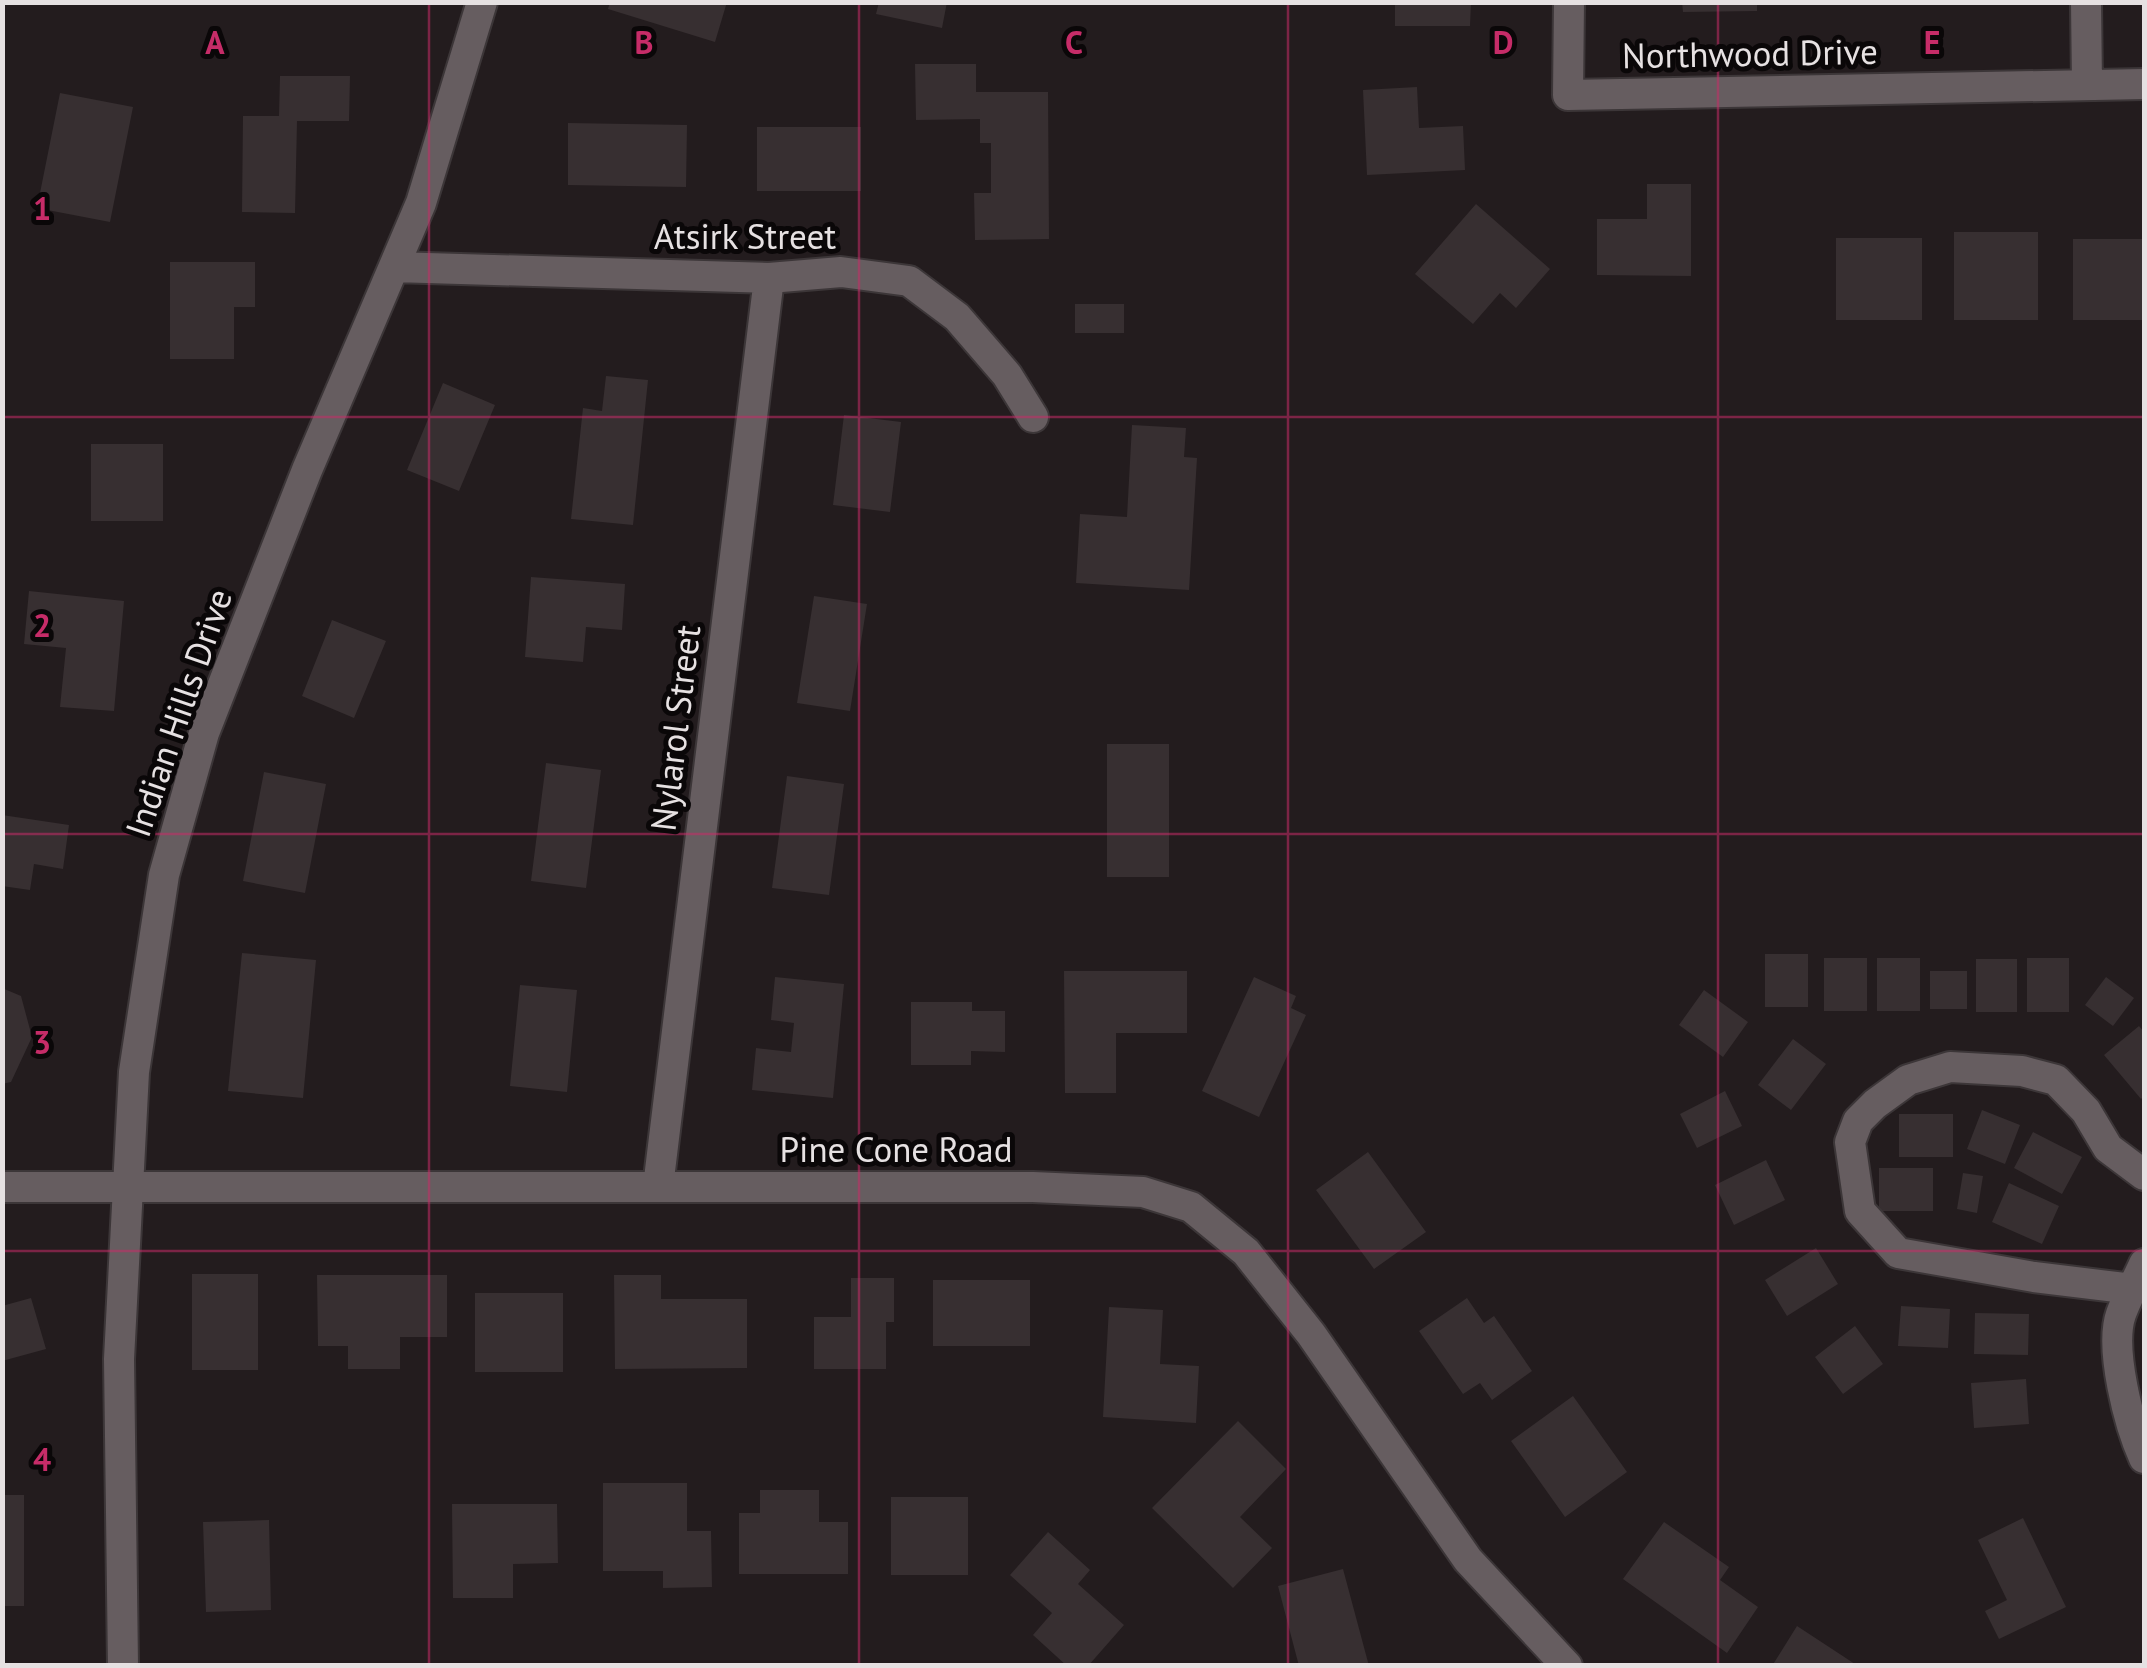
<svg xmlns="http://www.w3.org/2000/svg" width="2147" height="1668" viewBox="0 0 2147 1668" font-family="'PT Sans',sans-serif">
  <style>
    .building { fill: #372f31 }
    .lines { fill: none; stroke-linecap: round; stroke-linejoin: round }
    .minor-casing { stroke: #3c3638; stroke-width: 34 }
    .minor { stroke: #665d60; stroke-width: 30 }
    .grid { fill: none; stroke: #c62c68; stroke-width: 2.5; stroke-opacity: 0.55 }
    .labels { text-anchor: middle; stroke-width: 10; stroke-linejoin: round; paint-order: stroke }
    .street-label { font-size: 35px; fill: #e6e1e2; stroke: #0a0708 }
    .grid-label { font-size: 32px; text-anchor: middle; font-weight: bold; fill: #c62c68; stroke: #0a0708; stroke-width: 10; stroke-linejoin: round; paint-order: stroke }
  </style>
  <rect width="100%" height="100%" fill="#231c1e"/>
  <path class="building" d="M610,2H727L715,42L608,9Z
    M879,2H947L942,28L876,14Z
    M1395,2H1471L1470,26H1395Z
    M1682,2H1757V11L1683,12Z
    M915,64H976V92H1048L1049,239L975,240L974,193H991V143H980V119L916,120Z
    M280,76H350L349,121H297L295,213L242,212L243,116H279Z
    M1417,87L1419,128L1463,126L1465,170L1367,175L1363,90Z
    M60,93L133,107L110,222L37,208Z
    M568,123L687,125L686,187L568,185Z
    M757,127H861V191H757Z
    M1647,184H1691V276L1597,275V219H1647Z
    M1476,204L1550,269L1516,308L1500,293L1473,324L1415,274Z
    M1954,232H2038V320H1954Z
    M1836,238H1922V320H1836Z
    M2073,239H2144V320H2073Z
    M170,262H255V307H234V359H170Z
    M1075,304H1124V333H1075Z
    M606,376L648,380L633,525L571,519L583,408L602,411Z
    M443,383L495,405L459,491L407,470Z
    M844,415L901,422L890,512L833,505Z
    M1132,425L1186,428L1184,457L1197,458L1189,590L1076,583L1080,514L1127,517Z
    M91,444H163V521H91Z
    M531,577L625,584L622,630L586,627L583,662L525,657Z
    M29,591L124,601L114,711L60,707L66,648L24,644Z
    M814,596L867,604L850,711L797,703Z
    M332,620L386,641L354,718L302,696Z
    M1107,744H1169V877H1107Z
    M546,763L601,770L586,888L531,881Z
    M264,772L326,784L305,893L243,881Z
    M787,776L844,784L829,895L772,888Z
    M2,815L69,825L63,869L34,864L30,890L2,886Z
    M242,953L316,960L303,1098L228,1091Z
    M1765,954H1808V1007H1765Z
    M1824,958H1867V1011H1824Z
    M1877,958H1920V1011H1877Z
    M2027,958H2069V1012H2027Z
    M1976,959H2017V1012H1976Z
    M1064,971H1187V1033H1116V1093H1065Z
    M1930,971H1967V1009H1930Z
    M775,977L844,984L833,1098L752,1090L756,1048L791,1052L794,1023L771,1020Z
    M1254,977L1296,996L1291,1008L1306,1015L1259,1117L1202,1091Z
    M2106,977L2134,998L2113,1026L2085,1005Z
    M520,985L577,990L567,1092L510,1086Z
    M2,988L21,996L32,1037L11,1082L2,1084Z
    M1704,990L1748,1022L1723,1057L1679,1025Z
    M911,1002H972V1011H1005V1052L971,1051V1065H911Z
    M2139,1026L2144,1032V1096L2141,1099L2104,1055Z
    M1793,1039L1826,1064L1791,1110L1758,1085Z
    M1725,1091L1742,1126L1697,1148L1680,1114Z
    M1982,1110L2020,1125L2005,1164L1967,1149Z
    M1899,1114H1953V1157H1899Z
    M2033,1132L2082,1157L2062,1194L2014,1168Z
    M1368,1152L1426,1232L1374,1269L1316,1190Z
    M1766,1160L1785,1200L1734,1225L1715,1185Z
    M1879,1168H1933V1211H1879Z
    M1963,1173L1983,1176L1977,1213L1957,1209Z
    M2009,1183L2059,1206L2042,1244L1992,1222Z
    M1816,1248L1838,1284L1787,1316L1765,1280Z
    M192,1274H258V1370H192Z
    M317,1275H447V1337H400V1369H348V1346H318Z
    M614,1275H661V1299H747V1368L615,1369Z
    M851,1278H894V1322H886V1369H814V1317H851Z
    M933,1280H1030V1346H933Z
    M475,1293H563V1372H475Z
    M31,1298L46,1349L2,1361V1306Z
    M1467,1298L1484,1323L1494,1316L1532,1371L1492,1400L1480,1383L1463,1394L1419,1331Z
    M1901,1306L1950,1309L1948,1348L1898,1346Z
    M1109,1307L1163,1310L1160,1364L1199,1366L1196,1423L1103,1417Z
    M1975,1313L2029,1314L2028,1355L1974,1354Z
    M1855,1326L1883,1364L1843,1394L1815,1357Z
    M2026,1379L2029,1424L1974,1428L1971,1383Z
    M1573,1396L1627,1472L1565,1517L1511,1441Z
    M1238,1421L1286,1469L1240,1517L1272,1548L1233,1588L1152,1508Z
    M603,1483H687V1531H711L712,1587L663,1588V1571H603Z
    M760,1490H819V1522H848V1574H739V1513H760Z
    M2,1495H24V1606H2Z
    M891,1497H968V1575H891Z
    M452,1504H557L558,1563L513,1564V1598H453Z
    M2023,1518L2066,1607L1999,1639L1985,1611L2007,1600L1978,1540Z
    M269,1520L271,1610L206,1612L203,1522Z
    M1664,1522L1729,1567L1720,1580L1758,1607L1727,1653L1623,1579Z
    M1048,1532L1090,1570L1078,1584L1124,1625L1088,1666H1067L1033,1635L1052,1613L1010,1575Z
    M1343,1569L1369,1666H1299L1278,1586Z
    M1797,1626L1858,1666H1772Z"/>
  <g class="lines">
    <defs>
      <path id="minor" d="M1569,2L1568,95L2144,84
        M2086,2L2087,85
        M394,267L769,278L841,272L909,281L957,317L1007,375L1033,417
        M2,1187H1033L1143,1192L1191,1207L1246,1252L1311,1334L1468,1560L1567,1666
        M658,1187L769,278
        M2144,1264C2137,1280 2127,1297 2121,1314C2109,1348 2129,1425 2144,1458
        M2133,1289L2034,1277L1898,1253L1860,1211L1850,1142L1858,1121L1875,1104L1908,1080L1950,1067L2022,1071L2056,1080L2086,1111L2108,1148L2144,1175
        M123,1666L119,1359L128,1187L134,1072L164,875L204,733L307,470L421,203L482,2"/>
    </defs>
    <use href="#minor" class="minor-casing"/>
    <use href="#minor" class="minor"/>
  </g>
  <path class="grid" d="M429,2V1666M859,2V1666M1288,2V1666M1718,2V1666M2,417H2144M2,834H2144M2,1251H2144"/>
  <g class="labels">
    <g class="street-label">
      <text transform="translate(1750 54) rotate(-1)" y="12">Northwood Drive</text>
      <text x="745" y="249">Atsirk Street</text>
      <text transform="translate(179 713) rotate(-71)" y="12">Indian Hills Drive</text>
      <text transform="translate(676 728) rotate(-83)" y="12">Nylarol Street</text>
      <text x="896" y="1162">Pine Cone Road</text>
    </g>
  </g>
  <g class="grid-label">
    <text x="215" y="54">A</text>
    <text x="644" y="54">B</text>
    <text x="1074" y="54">C</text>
    <text x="1503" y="54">D</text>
    <text x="1932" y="54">E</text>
    <text x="42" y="220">1</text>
    <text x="42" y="637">2</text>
    <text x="42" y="1054">3</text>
    <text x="42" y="1471">4</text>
  </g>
  <rect width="2147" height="1668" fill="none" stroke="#e6e1e2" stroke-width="10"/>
</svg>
